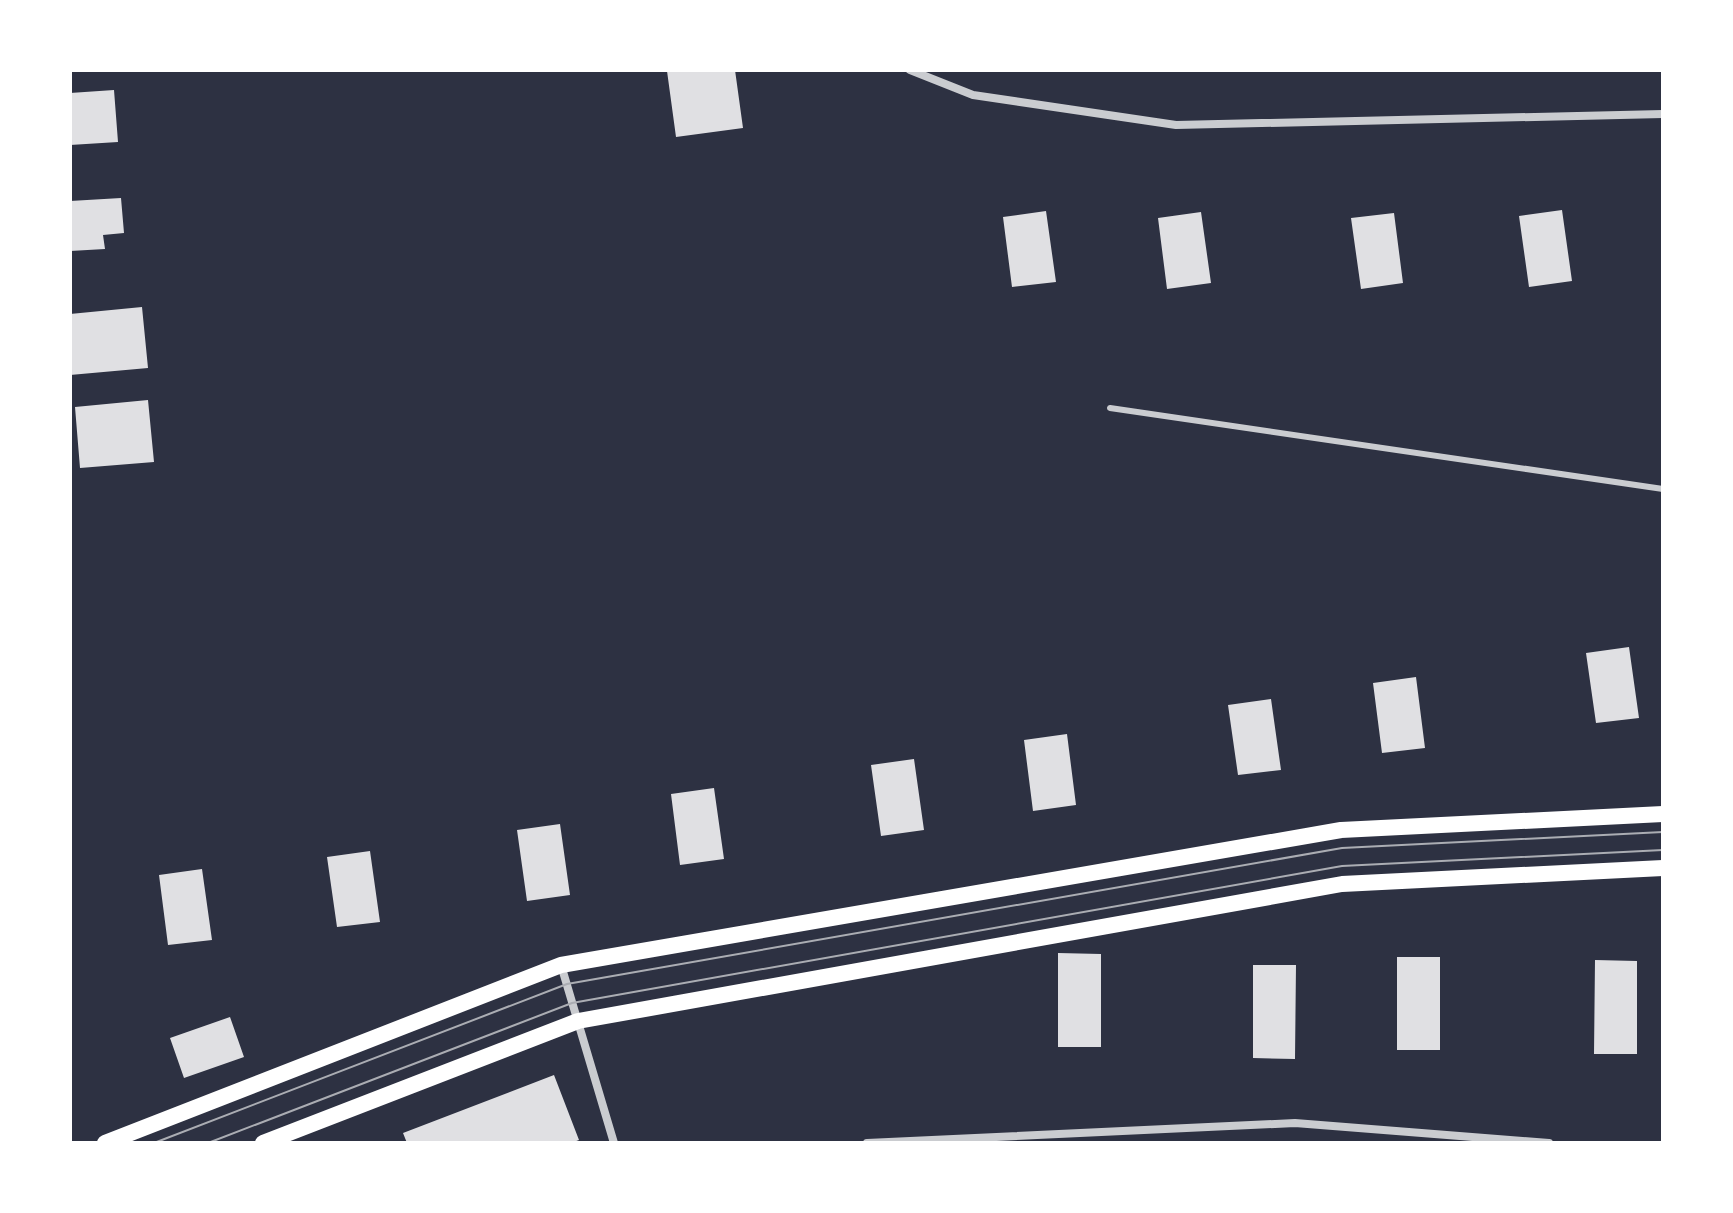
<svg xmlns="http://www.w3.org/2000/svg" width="1733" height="1213" viewBox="0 0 1733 1213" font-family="'Sofia Sans Condensed',sans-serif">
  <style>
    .building { fill: #e0e0e3 }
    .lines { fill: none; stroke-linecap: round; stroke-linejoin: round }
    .service { stroke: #caccd0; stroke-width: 6 }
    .minor { stroke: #caccd0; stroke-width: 8 }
    .secondary { stroke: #fff; stroke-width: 16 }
    .tram { stroke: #abadb3; stroke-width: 2 }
  </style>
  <rect width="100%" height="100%" fill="#2d3142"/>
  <path class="building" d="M671,70H735L743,128L676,137L667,71Z
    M114,90L118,142L70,145V93Z
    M121,198L124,233L103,235L105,249L70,251V201Z
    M1562,210L1572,281L1529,287L1519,216Z
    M1046,211L1056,282L1012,287L1003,217Z
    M1201,212L1211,283L1167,289L1158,218Z
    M1394,213L1403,283L1361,289L1351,218Z
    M142,307L148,368L70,375V314Z
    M148,400L154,462L80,468L75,407Z
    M1629,647L1639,718L1596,723L1586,653Z
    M1416,677L1425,748L1382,753L1373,683Z
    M1271,699L1281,770L1238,775L1228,705Z
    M1067,734L1076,805L1033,811L1024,740Z
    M914,759L924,830L881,836L871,765Z
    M714,788L724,859L680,865L671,794Z
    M560,824L570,895L527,901L517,830Z
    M370,851L380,922L337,927L327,857Z
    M202,869L212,940L168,945L159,875Z
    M1058,953L1101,954V1047H1058Z
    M1397,957H1440V1050H1397Z
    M1595,960L1637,961V1054H1594Z
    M1253,965H1296L1295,1059L1253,1058Z
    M230,1017L244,1057L184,1078L170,1038Z
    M554,1075L579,1140L571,1143H407L403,1133Z"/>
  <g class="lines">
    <path class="service" d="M1110,408L1663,489"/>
    <path class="minor" d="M910,70L973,95L1176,125L1663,114
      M561,965L614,1143
      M867,1143L1295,1123L1549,1143"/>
    <path class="secondary" d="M105,1143L561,965L1341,830L1663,814
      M263,1143L578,1021L1342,884L1663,868"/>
    <path class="tram" d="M154,1143L567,984L1342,848L1663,832
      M208,1143L572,1003L1342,866L1663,850"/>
  </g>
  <rect width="1733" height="1213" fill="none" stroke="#ffffff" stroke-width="144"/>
</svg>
